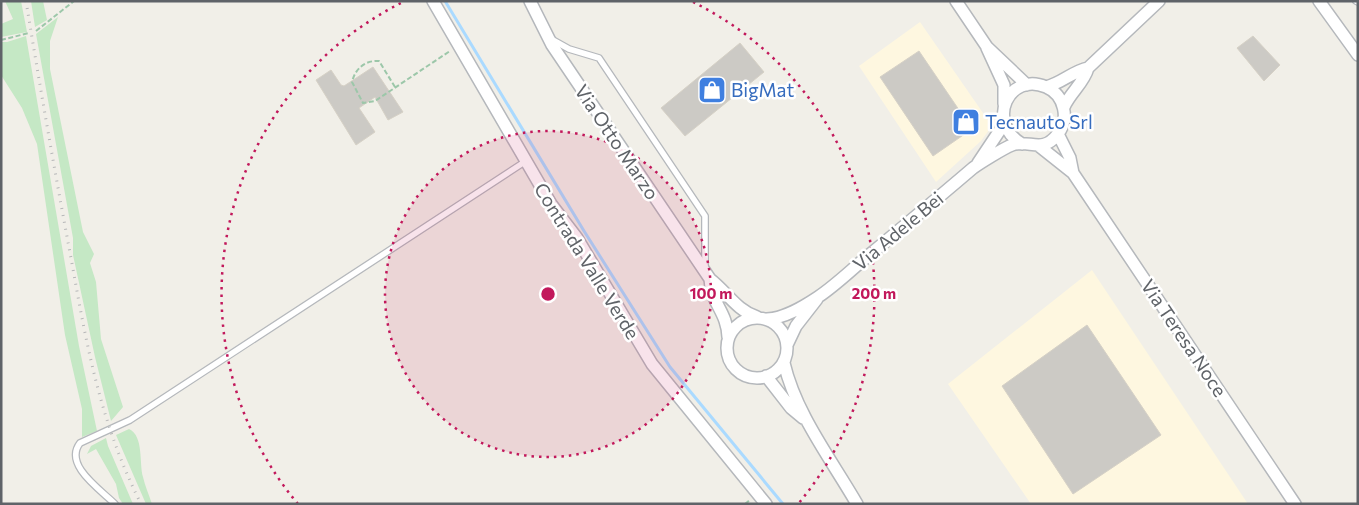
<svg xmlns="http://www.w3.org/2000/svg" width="1359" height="505" viewBox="0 0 1359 505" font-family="Commissioner,sans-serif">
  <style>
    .commercial { fill: #fef7e0 }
    .green { fill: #c5e8c5 }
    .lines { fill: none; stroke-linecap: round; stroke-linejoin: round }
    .stream { stroke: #aadaff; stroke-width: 3 }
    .building { fill: #cccac5; stroke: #d6d1c6 }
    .lane-casing { stroke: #b5b8bc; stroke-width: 8 }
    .street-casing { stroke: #b5b8bc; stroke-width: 14 }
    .path { stroke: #9cc7a9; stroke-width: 2; stroke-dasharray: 5 2.5; stroke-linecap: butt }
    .lane { stroke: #fff; stroke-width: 5.5 }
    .street { stroke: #fff; stroke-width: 11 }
    .rail { stroke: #b6b7b8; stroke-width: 3; stroke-dasharray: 1 6; stroke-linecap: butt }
    .ring { fill: none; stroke: #c2185b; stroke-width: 2.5; stroke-dasharray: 2.5 5 }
    .labels { text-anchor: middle; stroke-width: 5; stroke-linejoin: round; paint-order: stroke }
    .shop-label { font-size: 19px; fill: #366cbe; stroke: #fff; text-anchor: start }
    .street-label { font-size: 19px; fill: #5f6368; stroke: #fff }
    .centre { fill: #c2185b; stroke: #fff; stroke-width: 2.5 }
    .ring-label { font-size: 15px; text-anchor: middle; font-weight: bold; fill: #c2185b; stroke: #fff; stroke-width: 5; stroke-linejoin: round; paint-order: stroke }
  </style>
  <rect width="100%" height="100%" fill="#f1efe8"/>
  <path class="commercial" d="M920,22L992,126L981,141L936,182L859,66Z
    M1092,270L1248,504H1031L948,384Z"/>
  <path class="green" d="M5,1H21L27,32L1,37V24L13,19Z
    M31,1H43L47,20L35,27Z
    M58,17L50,41V69L83,232L94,254L90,263L96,282L101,339L123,407L111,421L95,357L73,255V238L36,34Z
    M26,36L79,346L97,431L82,437V409L65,335L37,144L22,108L1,75V42H7Z
    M129,429C144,436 139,463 143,477C145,486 149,495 152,504H146L116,435Z
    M106,438L108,446L133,504H123L119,498L116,484L96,449L87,454L91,446Z"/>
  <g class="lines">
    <path class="stream" d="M445,1L584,231L670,367L783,504"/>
  </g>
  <path class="building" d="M1253,36L1280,65L1264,81L1237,48Z
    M740,43L764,72L685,136L661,108Z
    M919,51L972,129L933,156L880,77Z
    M373,67L403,112L388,120L375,97L359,108L375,132L356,145L316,80L331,70L341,85L344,86Z
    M1087,325L1161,435L1073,494L1002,386Z"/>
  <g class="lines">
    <defs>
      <path id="lane" d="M1356,1L1358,2
        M551,39L569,49L599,58L705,216V267
        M115,504C101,490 63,465 80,443L130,420L526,161"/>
      <path id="street" d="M433,1L551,204L577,238L652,364L766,504
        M530,1L552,45L710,279C727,292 736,310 757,317
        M956,1L987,47L1027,85
        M1319,1L1358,55
        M987,48L1004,85V104
        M1046,87C1062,83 1073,71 1088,68L1159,1
        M1064,107C1070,93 1084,83 1088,68
        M1058,134L1070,158L1073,173
        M1039,146L1073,173L1295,504
        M978,163L1004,124
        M710,279C711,304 727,311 728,337
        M727 348a30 30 0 1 1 60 0a30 30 0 1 1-60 0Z
        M767,319C785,318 803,307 818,297C836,285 852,269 868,256C903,227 938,198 973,168C980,163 1004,148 1012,145C1029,139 1042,154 1057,135C1070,120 1065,95 1046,87C1009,71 985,122 1022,144
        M787,345L796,326L817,299
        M784,363C796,414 831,459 857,504
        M766,376L791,408L803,418"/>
    </defs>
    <use href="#lane" class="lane-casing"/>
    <use href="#street" class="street-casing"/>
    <path class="path" d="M36,31L74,1
      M1,40L29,33
      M395,87L379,61C365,60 355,69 352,82L363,103L375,101L450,51
      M745,504L750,500"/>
    <use href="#lane" class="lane"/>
    <use href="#street" class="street"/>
    <path class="rail" d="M26,1C40,87 55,173 71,258C87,347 100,422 141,504"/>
  </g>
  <circle cx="548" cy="294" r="163" fill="#c2185b" fill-opacity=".12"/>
  <g class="ring">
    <circle cx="548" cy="294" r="163"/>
    <path d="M298 504A326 326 0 0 1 403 2M693 2A326 326 0 0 1 798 504"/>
  </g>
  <defs>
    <symbol id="shop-square" viewBox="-11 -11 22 22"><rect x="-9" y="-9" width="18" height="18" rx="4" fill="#3f7fe0" stroke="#fff"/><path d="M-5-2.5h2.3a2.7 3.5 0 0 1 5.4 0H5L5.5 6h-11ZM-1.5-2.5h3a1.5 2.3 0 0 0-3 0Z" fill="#fff"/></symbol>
  </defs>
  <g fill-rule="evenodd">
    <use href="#shop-square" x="696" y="74" width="32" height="32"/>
    <use href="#shop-square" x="950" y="106" width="32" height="32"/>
  </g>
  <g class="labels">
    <g class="shop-label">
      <text x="731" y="97">BigMat</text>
      <text x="985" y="129">Tecnauto Srl</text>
    </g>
    <g class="street-label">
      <text transform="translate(617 142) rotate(56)" y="7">Via Otto Marzo</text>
      <text transform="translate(898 231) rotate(-40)" y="7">Via Adele Bei</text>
      <text transform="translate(587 261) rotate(58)" y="7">Contrada Valle Verde</text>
      <text transform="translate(1184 338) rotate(56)" y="7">Via Teresa Noce</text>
    </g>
  </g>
  <circle cx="548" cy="294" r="8" class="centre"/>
  <g class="ring-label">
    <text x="711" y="299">100 m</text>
    <text x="874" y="299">200 m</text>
  </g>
  <rect width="1359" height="505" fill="none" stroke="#5f6368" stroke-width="5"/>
</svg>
